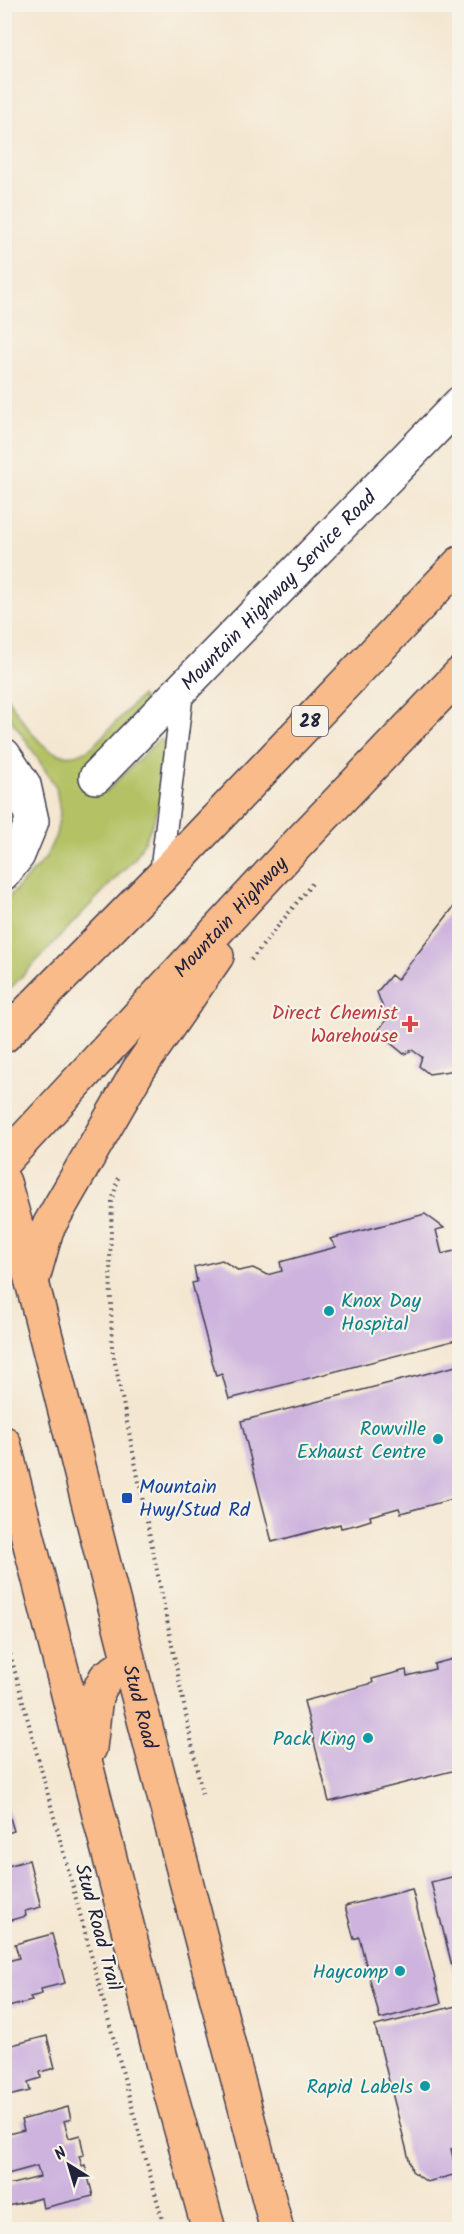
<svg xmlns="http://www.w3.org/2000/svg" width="464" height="2234" viewBox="0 0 464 2234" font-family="Kalam,sans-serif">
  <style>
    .green { fill: #b4c265; stroke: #6b7250; stroke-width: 1.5 }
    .building { fill: #cdb3de }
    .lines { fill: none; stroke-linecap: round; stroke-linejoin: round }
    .service-casing { stroke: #424052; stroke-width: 24 }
    .minor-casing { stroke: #424052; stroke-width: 36 }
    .primary-casing { stroke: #424052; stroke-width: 36 }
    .path { stroke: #424052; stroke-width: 4; stroke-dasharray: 1.5 4.5; stroke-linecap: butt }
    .service { stroke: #fff; stroke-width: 21 }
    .minor { stroke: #fff; stroke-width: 33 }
    .primary { stroke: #fabb8b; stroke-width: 33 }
    .health-dot { fill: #e0444e; stroke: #f7f3e8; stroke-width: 2 }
    .culture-dot { fill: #0f9aa8; stroke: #f7f3e8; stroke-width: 2 }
    .transit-dot { fill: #1a4fb4; stroke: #f7f3e8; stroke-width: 2 }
    .labels { text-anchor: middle; stroke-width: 4.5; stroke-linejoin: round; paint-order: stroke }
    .shield { fill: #f7f3e8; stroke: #62616f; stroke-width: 1.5 }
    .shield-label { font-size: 18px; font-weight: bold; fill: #22223b }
    .street-label { font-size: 20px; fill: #22223b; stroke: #f7f3e8 }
    .health-label { font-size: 20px; fill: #be3a42; stroke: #f7f3e8; text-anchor: end }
    .culture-label { font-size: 20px; fill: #0d838f; stroke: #f7f3e8; text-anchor: end }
    .transit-label { font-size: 20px; fill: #164399; stroke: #f7f3e8; text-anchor: start }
  </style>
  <rect width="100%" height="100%" fill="#f7f3e8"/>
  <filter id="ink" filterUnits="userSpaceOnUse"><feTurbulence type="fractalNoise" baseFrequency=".0167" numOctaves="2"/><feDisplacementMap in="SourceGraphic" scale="12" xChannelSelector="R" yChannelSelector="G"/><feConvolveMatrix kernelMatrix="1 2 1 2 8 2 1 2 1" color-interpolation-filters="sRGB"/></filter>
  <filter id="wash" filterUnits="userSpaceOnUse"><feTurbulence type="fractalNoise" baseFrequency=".008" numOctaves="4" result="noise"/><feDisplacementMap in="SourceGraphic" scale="24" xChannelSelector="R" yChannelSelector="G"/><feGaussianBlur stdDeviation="1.35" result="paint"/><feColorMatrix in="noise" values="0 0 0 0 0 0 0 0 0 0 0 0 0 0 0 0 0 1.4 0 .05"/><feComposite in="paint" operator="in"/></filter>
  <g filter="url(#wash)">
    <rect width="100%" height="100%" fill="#f4e7d1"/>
    <path class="green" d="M5,695C27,724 50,776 92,747L141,696L145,702L143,708L83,771L106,792L156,742L161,739C167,744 165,752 165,760C164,797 154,827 135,858L5,994V901L45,859L56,835L60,813L56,787L27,742L5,711Z"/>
    <g id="blocks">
      <path class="building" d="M460,899V1072L456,1070L429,1074L419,1066L422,1057L412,1050L404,1054L377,1032L387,1019L377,992L391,975L397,980Z
        M425,1214L444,1228L436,1230L442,1254L458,1250L460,1339L229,1399L222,1374L216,1376L192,1283L197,1282L194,1267L222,1260L239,1271L253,1268L267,1275L282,1271L280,1262L336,1247L330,1239Z
        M460,1365V1497L401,1513L399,1508L370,1516L371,1520L355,1525L341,1528L340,1524L272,1542L241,1421Z
        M460,1657V1769L329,1802L304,1701L373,1683L372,1679L406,1670L407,1676L435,1669L434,1664Z
        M4,1798L14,1831L4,1834Z
        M29,1860L41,1907L25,1911L26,1916L4,1922V1867Z
        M460,1875V1994H459L431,1882Z
        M412,1889L441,2003L380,2019L359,1937L354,1939L345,1906Z
        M52,1934L65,1983L41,1989L42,1994L30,1997L32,2001L4,2008V1962L19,1958L15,1944Z
        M460,2005V2146L451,2149L457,2174L427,2182L412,2171L375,2026Z
        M47,2036L55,2068L40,2072L41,2078L28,2082L30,2091L4,2097V2047Z
        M68,2107L71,2119L64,2121L69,2138L80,2135L84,2155L79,2156L82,2166L85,2165L93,2196L43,2208L41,2198L4,2207V2186L40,2177L37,2166L4,2175V2135L24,2130L21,2120Z"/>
    </g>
  </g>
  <g filter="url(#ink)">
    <use href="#blocks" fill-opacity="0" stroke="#424052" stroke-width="1.5"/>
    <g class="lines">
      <defs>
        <path id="service" d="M160,878L183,688"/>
        <g id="minor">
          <path d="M4,755L24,785L32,821L18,855L4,873"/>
          <path id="s1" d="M96,777L460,403"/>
        </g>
        <g id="primary">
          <path d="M4,1036L160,878L460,563"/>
          <path id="s2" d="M4,1161L287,855L460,674"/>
          <path id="s3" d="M4,1182L32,1282L129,1662L277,2230"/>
          <path d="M32,1282L47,1229L55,1215L139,1069L217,956"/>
          <path d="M4,1443L162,2062L209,2230"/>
          <path d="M90,1748L96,1696L106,1677L129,1662"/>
        </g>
      </defs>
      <use href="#service" class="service-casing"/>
      <use href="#minor" class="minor-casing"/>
      <use href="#primary" class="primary-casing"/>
      <path class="path" d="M251,960L314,881
        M118,1178L112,1202L110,1260L112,1348L202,1794
        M4,1631L165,2230"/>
      <use href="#service" class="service"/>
      <use href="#minor" class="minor"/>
      <use href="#primary" class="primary"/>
    </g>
  </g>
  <path class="health-dot" d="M407 1015h6v6h6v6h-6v6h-6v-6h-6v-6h6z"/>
  <g class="culture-dot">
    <circle cx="329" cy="1311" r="6"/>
    <circle cx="438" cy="1439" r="6"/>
    <circle cx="368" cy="1738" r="6"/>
    <circle cx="400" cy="1971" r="6"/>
    <circle cx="425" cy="2086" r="6"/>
  </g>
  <rect class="transit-dot" x="121" y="1492" width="12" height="12" rx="3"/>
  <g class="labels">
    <rect class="shield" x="292" y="706" width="36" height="30" rx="4.5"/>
    <g class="shield-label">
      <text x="310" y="727">28</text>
    </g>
    <g class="street-label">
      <text dy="7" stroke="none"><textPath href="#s1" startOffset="261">Mountain Highway Service Road</textPath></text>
      <text dy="7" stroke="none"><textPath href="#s2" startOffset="333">Mountain Highway</textPath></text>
      <text dy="7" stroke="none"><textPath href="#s3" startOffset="542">Stud Road</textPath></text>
      <text transform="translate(99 1927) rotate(75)" y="7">Stud Road Trail</text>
    </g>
    <g class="health-label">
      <text x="398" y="1019">Direct Chemist<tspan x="398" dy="23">Warehouse</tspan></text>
    </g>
    <g class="culture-label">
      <text x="341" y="1307" text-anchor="start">Knox Day<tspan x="341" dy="23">Hospital</tspan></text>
      <text x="426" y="1435">Rowville<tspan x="426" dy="23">Exhaust Centre</tspan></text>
      <text x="356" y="1745">Pack King</text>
      <text x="388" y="1978">Haycomp</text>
      <text x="413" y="2093">Rapid Labels</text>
    </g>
    <g class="transit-label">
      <text x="139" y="1493">Mountain<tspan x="139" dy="23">Hwy/Stud Rd</tspan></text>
    </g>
  </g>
  <rect width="464" height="2234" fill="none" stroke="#f7f3e8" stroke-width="24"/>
  <g transform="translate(69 2165) rotate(323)" stroke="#f7f3e8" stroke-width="4.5" paint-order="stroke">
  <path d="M0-4.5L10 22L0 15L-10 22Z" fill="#22223b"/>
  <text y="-9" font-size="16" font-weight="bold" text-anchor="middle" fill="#22223b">N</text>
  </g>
</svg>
